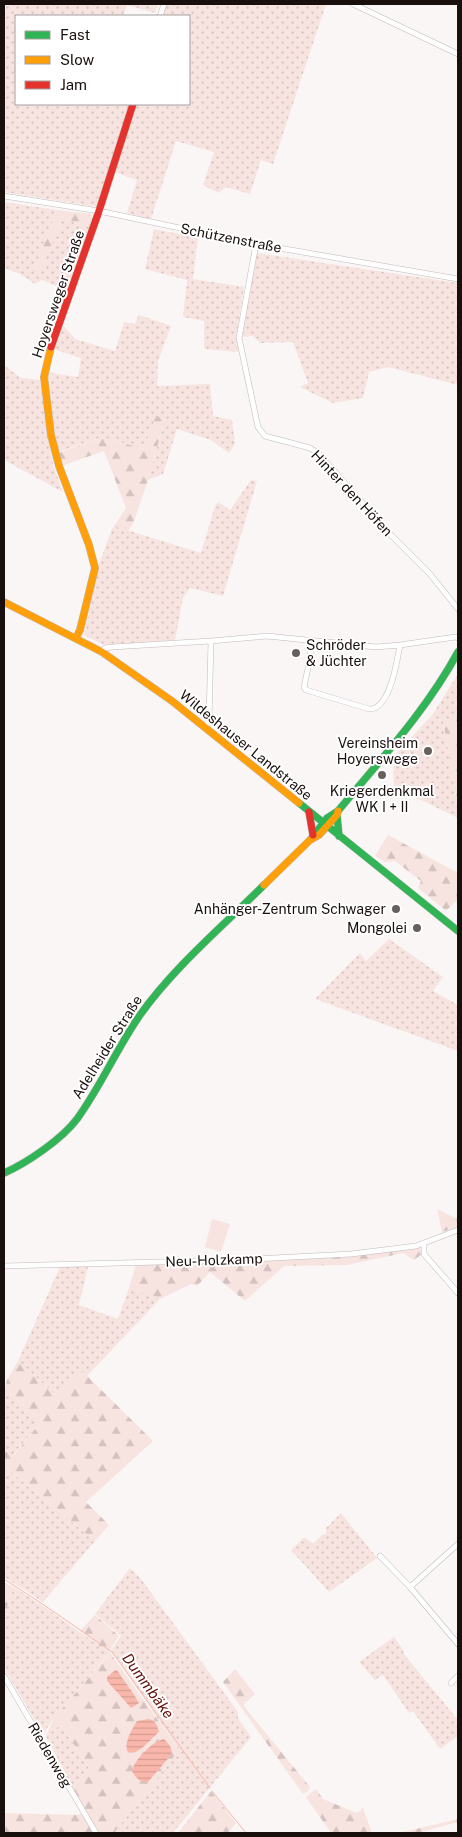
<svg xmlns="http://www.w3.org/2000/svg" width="462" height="1837" viewBox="0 0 462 1837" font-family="'Public Sans',sans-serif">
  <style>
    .grass { fill: url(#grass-dots) }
    .forest { fill: url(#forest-firs); fill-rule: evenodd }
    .garden { fill: #f7e4e0 }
    .water { fill: url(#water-rules) }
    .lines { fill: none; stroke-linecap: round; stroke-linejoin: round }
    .stream { stroke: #f9b7ab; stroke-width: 1 }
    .street-casing { stroke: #c1bbb9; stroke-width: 6 }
    .fast-casing { stroke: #c1bbb9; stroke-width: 8 }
    .slow-casing { stroke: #c1bbb9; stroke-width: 8 }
    .jam-casing { stroke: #c1bbb9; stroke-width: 8 }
    .street { stroke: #fefefe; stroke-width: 5 }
    .fast { stroke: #30b455; stroke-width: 7 }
    .slow { stroke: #ff9f0a; stroke-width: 7 }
    .jam { stroke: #e5322d; stroke-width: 7 }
    .poi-dot { fill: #67605e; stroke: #fff; stroke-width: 2 }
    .labels { text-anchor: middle; stroke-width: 4; stroke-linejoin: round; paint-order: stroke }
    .street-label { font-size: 14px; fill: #190f0d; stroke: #fff }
    .poi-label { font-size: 14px; fill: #190f0d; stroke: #fff; text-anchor: end }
    .water-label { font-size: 15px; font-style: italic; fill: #621007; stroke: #fff }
  </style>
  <defs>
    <pattern id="grass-dots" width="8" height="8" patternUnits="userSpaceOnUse" patternTransform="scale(1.25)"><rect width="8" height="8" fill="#f7e4e0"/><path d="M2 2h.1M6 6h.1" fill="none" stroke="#d3c2bf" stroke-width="1.8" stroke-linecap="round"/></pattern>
    <pattern id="forest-firs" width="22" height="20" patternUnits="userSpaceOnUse" patternTransform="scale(1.25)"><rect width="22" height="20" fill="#f7e4e0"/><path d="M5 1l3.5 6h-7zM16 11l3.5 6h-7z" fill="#d3c2bf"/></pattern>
    <pattern id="water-rules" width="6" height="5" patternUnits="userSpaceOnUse" patternTransform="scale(1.25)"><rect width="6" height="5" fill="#f9b7ab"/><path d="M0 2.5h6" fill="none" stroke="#d59c92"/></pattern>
  </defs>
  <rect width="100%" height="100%" fill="#f9f6f5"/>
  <path class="grass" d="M4,4H158L155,13L127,5L123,16H16V104H130L98,207L4,192Z
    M167,4H326L273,164L261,160L250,194L226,187L219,193L203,185L214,152L176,141L151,219L127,213L137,180L114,172L135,104H189V16H163Z
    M4,202L57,210L35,268L41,270L63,218L90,227L66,290L42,280L35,284L20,274L4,268Z
    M154,229L198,238L193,279L244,287L236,338L238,352L204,349V321L183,317L187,280L145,269Z
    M257,253L458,283V385L388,367L369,372L363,398L333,403L300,387L308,383L293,342L260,343L253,336L242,337Z
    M139,315L171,326L158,361L157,386L210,384L213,416L232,420L235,444L229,453L211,440L177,429L163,474L148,480L165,418L156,417L144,449L102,437L58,452L48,404L46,372L78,377L81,358L53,349L62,324L75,339L115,351L124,322L135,324Z
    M4,365L21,378L40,380L53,465L63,492L4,460Z
    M251,480L257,481L223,596L190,588L183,598L175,640L104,645L84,635L99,564L112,529L117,527L201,553L215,506L218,502L230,510Z
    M458,674V718L443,720L458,807V818L394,787L393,757L433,714Z
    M389,939L443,977L433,991L458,1005V1051L315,999L360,953L366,961Z
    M60,1267H88L79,1305L118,1319L129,1288L160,1299L87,1376L83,1372L56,1395L18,1361Z
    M5,1388L41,1422L12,1456L4,1449V1391Z
    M4,1466L95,1541L43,1602L4,1577Z
    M341,1513L377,1558L329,1592L291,1550L304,1537L313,1544L323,1534H326V1528Z
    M130,1568L141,1579L238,1712V1718L251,1737L173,1833H114L179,1750L111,1650L121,1636L95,1614Z
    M14,1587L46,1608L109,1653L54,1718L43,1734L4,1668V1615Z
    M394,1637L404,1651L403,1653L458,1720V1736L440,1749L413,1711L409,1713L383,1675L375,1680L359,1662Z
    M60,1724L89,1767L73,1788L46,1736Z"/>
  <path class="forest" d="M57,210L92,214L90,227L63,218L41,270L35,268Z
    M156,416L165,418L148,480L133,524L128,531L117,527L112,529L126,508L104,451L61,466L58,453L102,437L144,449Z
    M458,718V807L443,720Z
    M388,835L458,873V899L446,911L418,888L421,881L395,861L385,862L375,856Z
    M437,1209L455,1218L458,1217V1227L442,1232Z
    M420,1247L422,1254L414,1260L403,1253L347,1265L284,1266L245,1301L210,1272L197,1286L191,1284L160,1299L129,1288L136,1264L350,1256Z
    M18,1361L56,1395L83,1372L153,1441L86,1502L109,1525L95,1541L4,1466V1449L13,1456L41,1422L5,1388L7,1380Z
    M4,1583L14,1587L4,1615Z
    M95,1615L119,1636L109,1651L179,1750L114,1833H4V1813L78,1815L86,1811L73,1788L89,1767L61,1725L46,1736L54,1718L109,1654L80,1631ZM117,1670L132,1694L138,1701L131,1708L107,1681ZM133,1727L159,1732L149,1740L127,1745Z
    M235,1669L255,1694L243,1705L310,1787L308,1791L303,1794L223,1682Z
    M316,1789L323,1799L357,1813L363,1808L372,1833H331L306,1797Z
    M211,1791L236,1823L228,1833H178Z
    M458,1819V1822L418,1833H399Z"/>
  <path class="garden" d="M212,1219L230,1224L221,1252L205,1247Z"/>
  <path class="water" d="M117,1670C124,1681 133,1692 139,1703L131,1708L107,1681V1677L114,1671Z
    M149,1719C156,1721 157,1725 159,1732C151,1738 139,1756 128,1752C123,1744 132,1729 137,1721Z
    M164,1739C169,1744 173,1748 171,1755L148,1782C140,1783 136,1778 132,1771C134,1760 153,1741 164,1739Z"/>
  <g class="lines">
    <path class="stream" d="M4,1579L44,1605L112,1652L210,1788
      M212,1791L246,1833"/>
    <defs>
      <path id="street" d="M353,4L458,54
        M160,16L164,4
        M4,196L99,211L256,244L458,279
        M256,244L239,338L258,427L265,436L310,448L318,453L392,536L430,574L458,609
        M312,641L308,668L304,687L306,690L369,709C390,710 397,661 400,645
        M102,652L105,648L112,647L211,641L267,636L376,647L400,645L455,637L458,638
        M205,727L209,720L211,641
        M424,1243V1254L458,1293
        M4,1266L236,1260L351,1254L416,1246L458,1230
        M380,1556L410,1587L458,1644
        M410,1587L458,1544
        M4,1676L96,1833
        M451,1683L458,1676"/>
      <path id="fast" d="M299,803L458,931
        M337,815L339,836
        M311,839L327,818L338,811C381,759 426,711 458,652
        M4,1173C27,1163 62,1139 77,1119C101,1086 117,1048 140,1015C174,967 223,926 264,885"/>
      <path id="slow" d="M51,347L44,377L51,435L59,466L89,545L95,568L80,630L76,638
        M4,602L102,652L172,701L299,803
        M264,885L310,840L319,835L337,815L338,811"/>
      <path id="jam" d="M51,347L99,211L133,104
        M309,812L313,835"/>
    </defs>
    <use href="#street" class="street-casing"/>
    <use href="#fast" class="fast-casing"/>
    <use href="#slow" class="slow-casing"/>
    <use href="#jam" class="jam-casing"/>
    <use href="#street" class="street"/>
    <use href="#fast" class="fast"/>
    <use href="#slow" class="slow"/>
    <use href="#jam" class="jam"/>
  </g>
  <g class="poi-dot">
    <circle cx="296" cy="653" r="5"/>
    <circle cx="428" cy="751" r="5"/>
    <circle cx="382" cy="775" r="5"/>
    <circle cx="396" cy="909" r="5"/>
    <circle cx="417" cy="928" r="5"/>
  </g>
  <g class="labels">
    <g class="street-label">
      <text transform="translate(231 238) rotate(11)" y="5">Schützenstraße</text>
      <text transform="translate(58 294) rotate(-71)" y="5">Hoyersweger Straße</text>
      <text transform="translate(352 493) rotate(47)" y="5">Hinter den Höfen</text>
      <text transform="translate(246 745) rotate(39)" y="5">Wildeshauser Landstraße</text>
      <text transform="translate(107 1047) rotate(-58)" y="5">Adelheider Straße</text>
      <text transform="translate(214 1260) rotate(-2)" y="5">Neu-Holzkamp</text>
      <text transform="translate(50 1755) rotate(60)" y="5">Riedenweg</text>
    </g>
    <g class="poi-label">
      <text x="306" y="650" text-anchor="start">Schröder<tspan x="306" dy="16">&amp; Jüchter</tspan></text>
      <text x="418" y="748">Vereinsheim<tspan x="418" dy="16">Hoyerswege</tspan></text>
      <text x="382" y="796" text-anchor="middle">Kriegerdenkmal<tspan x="382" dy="16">WK I + II</tspan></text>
      <text x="386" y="914">Anhänger-Zentrum Schwager</text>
      <text x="407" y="933">Mongolei</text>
    </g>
    <g class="water-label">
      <text transform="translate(148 1686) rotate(54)" y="5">Dummbäke</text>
    </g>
  </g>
  <rect width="462" height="1837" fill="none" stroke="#190f0d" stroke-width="10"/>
  <rect x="15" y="15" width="175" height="90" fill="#ffffff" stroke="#a39f9e"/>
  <rect x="25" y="31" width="25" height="8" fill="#30b455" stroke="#a39f9e"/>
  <text x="60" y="40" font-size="15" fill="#190f0d">Fast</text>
  <rect x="25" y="56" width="25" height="8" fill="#ff9f0a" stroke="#a39f9e"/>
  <text x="60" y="65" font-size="15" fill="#190f0d">Slow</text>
  <rect x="25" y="81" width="25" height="8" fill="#e5322d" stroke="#a39f9e"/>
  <text x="60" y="90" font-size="15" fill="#190f0d">Jam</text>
</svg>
